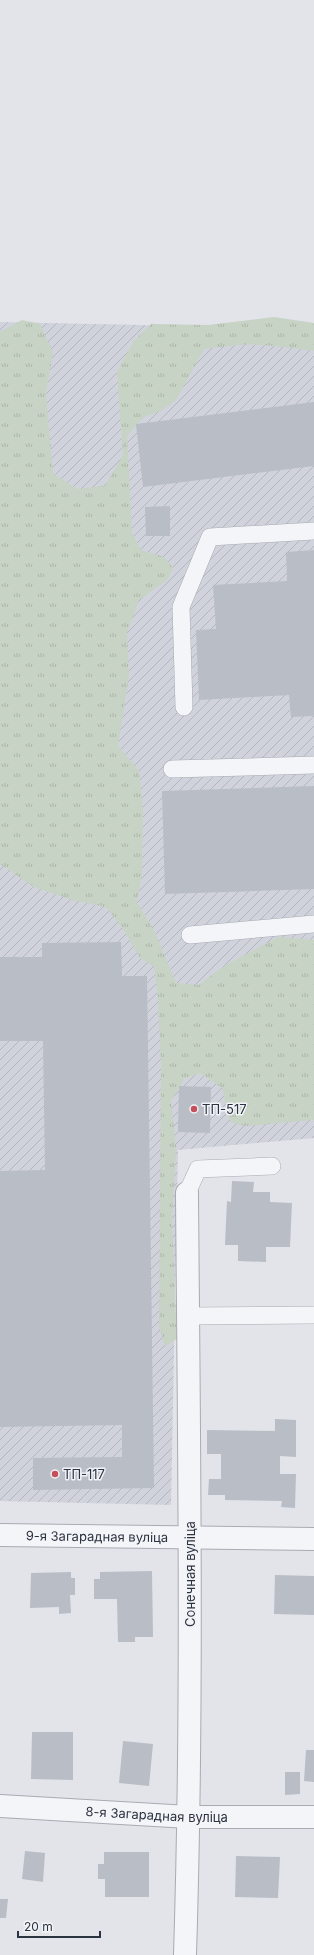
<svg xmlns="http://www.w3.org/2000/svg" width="314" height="1955" viewBox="0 0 314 1955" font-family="Inter,sans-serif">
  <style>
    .industrial { fill: url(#industrial-furrows) }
    .grass { fill: url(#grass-tufts) }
    .building { fill: #b9bdc6 }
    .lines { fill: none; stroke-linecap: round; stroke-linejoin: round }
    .service-casing { stroke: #a7abb3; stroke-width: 18 }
    .minor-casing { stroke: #a7abb3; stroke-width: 24 }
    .service { stroke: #f4f5f8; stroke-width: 17 }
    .minor { stroke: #f4f5f8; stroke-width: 22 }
    .poi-dot { fill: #c5505c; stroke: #f1f3f7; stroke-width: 1.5 }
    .labels { text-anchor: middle; stroke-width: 3; stroke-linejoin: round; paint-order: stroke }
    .poi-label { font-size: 13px; fill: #2b3240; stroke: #f1f3f7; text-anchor: start }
    .street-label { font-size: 13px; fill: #2b3240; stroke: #f1f3f7 }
  </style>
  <defs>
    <pattern id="industrial-furrows" width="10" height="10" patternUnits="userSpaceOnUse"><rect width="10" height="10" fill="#d0d3db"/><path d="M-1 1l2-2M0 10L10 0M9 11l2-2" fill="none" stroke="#b3b6bd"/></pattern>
    <pattern id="grass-tufts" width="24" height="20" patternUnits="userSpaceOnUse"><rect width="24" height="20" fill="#c7d3c4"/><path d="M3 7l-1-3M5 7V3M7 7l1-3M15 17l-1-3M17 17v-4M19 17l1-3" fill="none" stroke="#abb6a9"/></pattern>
  </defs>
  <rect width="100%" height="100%" fill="#e2e4e9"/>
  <path class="industrial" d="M0,322L142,325L314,337V1138L178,1150L171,1505L0,1501Z"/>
  <path class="grass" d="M274,317L314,323V351L275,346L246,344L204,349L176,400L161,411L143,417L127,436L132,533L141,550L164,557L173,568L167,580L139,600L127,633L129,676L118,746L139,771L143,809L142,874L137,902L155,932L176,983L199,985L224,966L278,937L314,940V1120L246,1126L230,1122L222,1088L200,1073L184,1079L171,1101L176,1147L172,1221L177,1339L165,1346L159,1327L161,1065L158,999L154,966L140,958L123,929L106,907L72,900L34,887L0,864V332L22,320L40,324L53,352L46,394L53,473L77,489L105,486L123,455L117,372L133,342L151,324L208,325Z"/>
  <path class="building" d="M314,402V466L143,487L136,424Z
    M170,506V536H146L145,507Z
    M314,550V716L291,717L289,695L199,700L196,630L216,629L213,585L287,581L286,552Z
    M314,786V889L165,894L162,791Z
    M121,942L122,976H147L154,1488L33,1490V1458L122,1457V1425L0,1427V1171L45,1170L43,1041H0V957H42V943Z
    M179,1086L211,1087L210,1133L178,1132Z
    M232,1181L254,1182L253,1192H270V1202L292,1203L290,1247H266V1262L238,1261V1245H225L227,1201L231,1202Z
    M275,1419L296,1420V1457L280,1456V1474H296L295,1508L281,1507L282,1501L225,1500V1495H208L209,1479H221V1454H207V1430L275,1431Z
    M152,1571L153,1637H135V1642H118L117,1599H94V1579H100V1572Z
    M71,1572V1578H75V1595H70L71,1613L59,1614V1607L30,1608L31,1573Z
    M275,1575L314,1576V1615L274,1614Z
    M32,1732H73V1780L31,1779Z
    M123,1741L153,1744L149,1786L119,1783Z
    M306,1750H314V1782L304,1781Z
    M285,1772H300V1794L285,1795Z
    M25,1851L45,1853L43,1882L22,1879Z
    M104,1852H149V1897H105V1879H98V1864H104Z
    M236,1856L280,1857L278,1898L235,1897Z
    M0,1899H8L6,1918H0Z"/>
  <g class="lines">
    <defs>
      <path id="service" d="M184,707L181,607L210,537L314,531
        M172,769L314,765
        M190,935L314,924
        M187,1193L198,1169L272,1166
        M188,1316L314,1315"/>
      <g id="minor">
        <path id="s1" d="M0,1535L314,1539"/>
        <path id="s2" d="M0,1806L189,1817H314"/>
        <path d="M185,1955C193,1701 189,1447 187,1193"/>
      </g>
    </defs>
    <use href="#service" class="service-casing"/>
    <use href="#minor" class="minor-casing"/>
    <use href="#service" class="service"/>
    <use href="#minor" class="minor"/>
  </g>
  <g class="poi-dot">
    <circle cx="194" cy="1109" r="4"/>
    <circle cx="55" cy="1474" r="4"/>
  </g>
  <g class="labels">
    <g class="poi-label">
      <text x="202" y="1114">ТП-517</text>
      <text x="63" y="1479">ТП-117</text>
    </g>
    <g class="street-label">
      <text dy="5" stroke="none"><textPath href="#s1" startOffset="97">9-я Загарадная вуліца</textPath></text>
      <text transform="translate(190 1574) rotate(-90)" y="5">Сонечная вуліца</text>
      <text dy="5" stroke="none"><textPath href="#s2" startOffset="157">8-я Загарадная вуліца</textPath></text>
    </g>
  </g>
  <path d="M18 1931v6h82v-6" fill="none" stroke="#2b3240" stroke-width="2"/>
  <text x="24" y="1931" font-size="12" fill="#2b3240" stroke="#f1f3f7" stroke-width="3" paint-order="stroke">20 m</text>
</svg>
